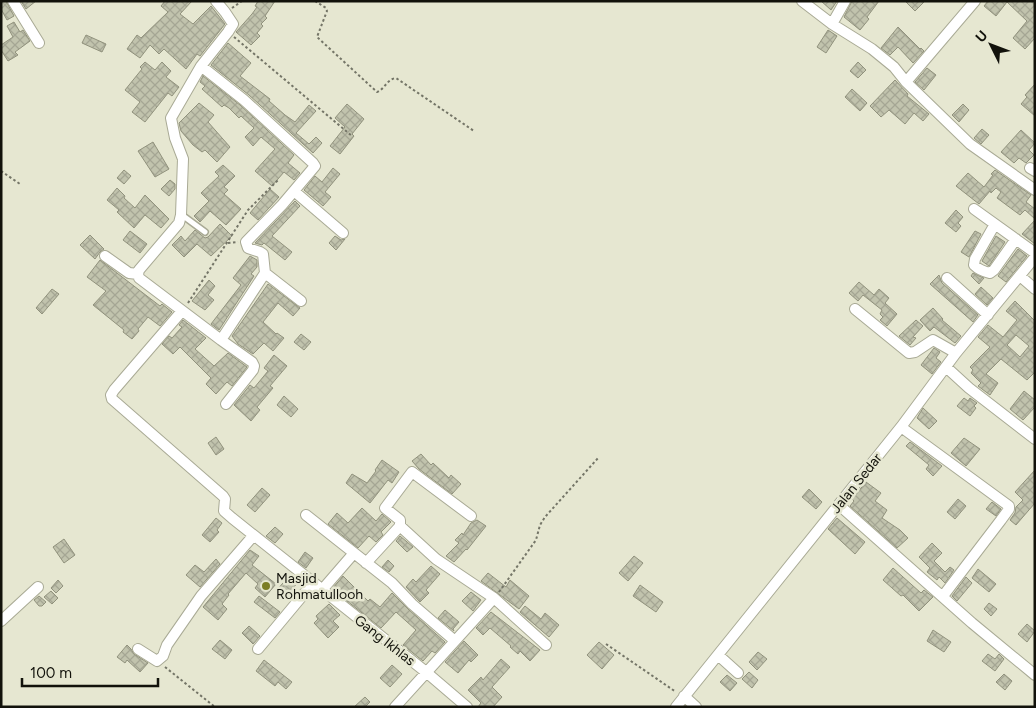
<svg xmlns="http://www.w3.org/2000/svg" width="1036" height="708" viewBox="0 0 1036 708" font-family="Figtree,sans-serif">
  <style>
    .building { fill: url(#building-cross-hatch); stroke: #91927d; fill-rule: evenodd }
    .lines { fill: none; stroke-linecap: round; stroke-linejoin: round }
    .lane-casing { stroke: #a9aa95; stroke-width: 8 }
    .street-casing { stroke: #a9aa95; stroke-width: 12 }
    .path { stroke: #747567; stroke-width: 2; stroke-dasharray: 2.5 2.5; stroke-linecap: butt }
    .lane { stroke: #fff; stroke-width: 5 }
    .street { stroke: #fff; stroke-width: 10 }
    .poi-dot { fill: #7b7d25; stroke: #e6e7d1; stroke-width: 2 }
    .labels { text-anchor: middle; stroke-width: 5; stroke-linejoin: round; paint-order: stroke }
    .street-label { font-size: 14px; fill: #12120b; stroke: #e6e7d1 }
    .poi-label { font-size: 14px; fill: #12120b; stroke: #e6e7d1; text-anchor: start }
  </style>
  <defs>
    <pattern id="building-cross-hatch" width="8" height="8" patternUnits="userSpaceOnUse" patternTransform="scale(1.25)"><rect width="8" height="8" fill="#c1c3ad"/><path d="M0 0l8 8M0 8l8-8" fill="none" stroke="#a5a694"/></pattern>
  </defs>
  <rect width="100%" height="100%" fill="#e6e7d1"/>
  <path class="building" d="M1,1H6L14,16L7,20L1,9Z
    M21,1H36L26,9Z
    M165,1H192L180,14L193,24L211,6L225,24L200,56L197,54L186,69L164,49L159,54L150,45L140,58L127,49L137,35L141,38L168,12L161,6Z
    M258,1H275L265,16L267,18L261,24L263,26L257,33L260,36L251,45L236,32L252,14L257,7L255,6Z
    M821,1H837L831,10Z
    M852,1H879L867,17L869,19L860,30L844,17Z
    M905,1H925L915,11Z
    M988,1H1035V38L1025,49L1013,38L1027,21L1007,2L996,16L984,6Z
    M14,22L20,32L23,30L30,41L15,52L18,55L8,61L1,50V45L13,37L7,26Z
    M898,27L920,49L921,48L924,51L913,63L898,47L890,55L881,48Z
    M828,30L837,36L826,53L817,47Z
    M86,35L106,44L102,52L82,43Z
    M228,43L251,63L240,76L270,99L269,101L285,115L295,122L309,105L316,111L296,133L309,144L316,137L322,143L313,153L249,95L211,65Z
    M145,62L155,70L162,62L171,71L166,77L179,87L172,96L168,93L145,122L132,112L140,102L125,90L142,69L140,67Z
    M858,62L866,70L858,78L850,71Z
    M927,68L936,75L924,90L915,82Z
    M203,76L240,105L294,155L288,163L300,173L294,180L284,172L272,186L255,171L275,149L261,137L253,146L245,137L254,128L241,116L239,118L229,108L224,105L222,107L202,89L205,86L200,82Z
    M895,80L908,94L907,96L929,114L923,121L914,113L905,124L889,110L881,117L870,106Z
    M1035,84V116L1021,104L1027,97L1025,95Z
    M852,89L867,103L860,111L845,97Z
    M199,103L214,115L208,122L230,147L217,162L205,150L202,152L193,145L181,131L179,123Z
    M347,104L364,119L352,134L354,136L340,154L330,146L345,127L335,118Z
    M963,104L969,110L959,122L952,115Z
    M982,129L989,135L981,144L974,138Z
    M1021,130L1035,143L1029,150L1034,155L1026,163L1019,158L1014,163L1001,152Z
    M153,142L169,169L155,177L138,151Z
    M223,165L235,176L224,187L228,190L224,194L241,209L226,225L210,211L200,222L194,216L209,201L201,193L219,176L215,172Z
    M333,168L340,174L325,192L331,197L323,206L304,190L315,176L322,182Z
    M124,170L131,176L124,184L117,178Z
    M995,170L1031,195L1026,202L1035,209V219L1025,210L1020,215L997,198L1001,192L996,188L991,193L990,191L979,204L956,186L968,173L984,187L993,175L991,174Z
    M170,180L175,184V189L169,196L161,189Z
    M117,188L125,196L124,198L135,208L145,195L169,219L161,228L145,215L134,228L117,212L119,210L107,200Z
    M270,189L279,197L258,220L250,213Z
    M295,201L300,206L272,236L292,252L285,260L264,243L262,245L255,243Z
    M956,210L963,217L958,223L961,226L956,232L945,223Z
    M1035,220V244L1022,234Z
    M220,224L232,236L211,256L197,244L184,257L172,245L181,236L185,241L195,230L205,238L208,237Z
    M130,231L147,244L140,253L123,240Z
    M975,231L981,234L969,257L961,252Z
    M90,235L104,249L100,252L95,259L80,245Z
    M335,236L341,240L345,239L336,250L329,243Z
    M996,236L1005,242L989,266L982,261Z
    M1018,249L1027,256L1006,282L998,276Z
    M250,256L257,260V267L251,274L254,276L219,330L211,324L241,285L233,278Z
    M100,260L160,306L162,304L172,312L160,326L148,317L138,329L139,331L132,339L123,332L124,330L93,305L106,291L87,277Z
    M973,273L979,276L984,278L979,284L971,276Z
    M939,275L942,283L978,315L973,322L930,284Z
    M209,280L215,286L208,295L214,300L205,310L192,301Z
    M859,282L874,295L879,289L889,298L885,303L897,314L887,326L880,320L883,317L880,314L882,310L863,295L858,301L849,293Z
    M268,284L300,308L293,316L278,303L263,322L276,334L277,333L284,338L273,351L264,343L253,354L238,344L232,336Z
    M981,287L993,298L987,305L975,294Z
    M52,289L59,294L42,314L36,308Z
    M1015,301L1035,321V372L1027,380L1001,359L986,374L998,383L990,395L978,386L981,383L971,373L973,370L970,367L990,347L978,337L988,325L1003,337L1017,320L1006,311ZM1016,335L1029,346L1020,357L1007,345Z
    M933,308L943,319L942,320L961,336L955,343L934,327L930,331L920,320Z
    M183,320L206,338L195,349L214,366L228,353L247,367L232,386L227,382L216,394L206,384L211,378L180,347L173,354L162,344L169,336L172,338L182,327L179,325Z
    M916,320L923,326L913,337L916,338L910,345L899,336Z
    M301,334L311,342L304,350L294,342Z
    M934,348L940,352L936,358L941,362L932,374L921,365Z
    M274,355L287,366L270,386L273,388L257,407L260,410L251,421L234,405L250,385L254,388L268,371L264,368Z
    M1024,391L1035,400V407L1023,420L1010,409Z
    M284,396L298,409L291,417L277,405Z
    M964,398L968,401L970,398L977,403L974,406L976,408L970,416L957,406Z
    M923,408L937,421L929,429L917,418Z
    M216,437L224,449L216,455L208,443Z
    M964,438L980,449L966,466L951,453Z
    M910,442L942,466L933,476L926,469L929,465L906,446Z
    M421,454L431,465L433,463L449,478L451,475L461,484L452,494L419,469L412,461Z
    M382,460L399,472L392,483L388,480L370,503L346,483L352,474L367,483L376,471L375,470Z
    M1035,470V503L1016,525L1010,520L1015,513L1016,507L1023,500L1015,492Z
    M866,482L881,493L875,501L887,510L882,518L900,530L908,538L897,548L850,506L854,501L852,499Z
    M262,488L270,495L255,512L247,505Z
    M809,489L822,502L816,509L802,497Z
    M958,499L966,506L955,519L947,512Z
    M992,502L1001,509L996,516L986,509Z
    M362,508L376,521L382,514L391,522L381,532L383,535L376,542L369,536L358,548L328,524L337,513L348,523Z
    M216,518L222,523L217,530L219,532L210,542L202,535Z
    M837,518L865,542L855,554L828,529Z
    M477,520L486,526L467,550L466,549L454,562L446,556L459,543L455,540L462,533L463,535L471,523Z
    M275,527L283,534L275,543L266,536Z
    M400,536L413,547L407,552L396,541Z
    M64,539L75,555L64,563L53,547Z
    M932,543L942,553L934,561L945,572L950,567L954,570L945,583L939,577L937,580L927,572L930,568L919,557Z
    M250,550L259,556L252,565L276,584L265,597L255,588L258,584L246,573L228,594L229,595L222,604L227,609L218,620L203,607Z
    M305,552L313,558L306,568L298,562Z
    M634,556L643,563L628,581L619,573Z
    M216,559L220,564L200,587L186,575L195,565L204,572Z
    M388,560L394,566L389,572L382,567Z
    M431,566L440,574L426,590L429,593L420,602L406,587L413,579L416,582Z
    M893,568L921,593L924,590L933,597L919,611L903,595L901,596L883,580Z
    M978,569L996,584L989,592L972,578Z
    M488,573L506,587L510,580L529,596L519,609L481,581Z
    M343,576L368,601L370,599L380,607L392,593L408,609L445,642L435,653L432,651L423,661L403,645L416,630L396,612L381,628L332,589Z
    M288,577L297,583L286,598L277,590Z
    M966,577L972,583L957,601L952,596Z
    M58,580L63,586L56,593L51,588Z
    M640,585L663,602L656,612L633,596Z
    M51,591L58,598L52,604L44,597Z
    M471,592L481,600L473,611L462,601Z
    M39,596L46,602L42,606H39L34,600Z
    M259,596L280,612L275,618L254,602Z
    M989,603L997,609L991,616L984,609Z
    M329,604L340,615L333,621L339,627L328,638L314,623L318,619L316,616Z
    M525,606L541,619L545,613L559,625L549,637L520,612Z
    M445,610L459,622L453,629L454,631L438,618Z
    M491,612L540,650L530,661L520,651L518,654L510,647L511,646L490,628L483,635L476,628Z
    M1027,624L1035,631L1027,642L1018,634Z
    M249,626L260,636L253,644L242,633Z
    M933,630L951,642L944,652L927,641Z
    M220,640L232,650L225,659L212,649Z
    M464,641L478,655L471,662L469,660L458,673L445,662Z
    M599,642L614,655L602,669L587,655Z
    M127,645L131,649L134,654L148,663L140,672L127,660L125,663L117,657Z
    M758,652L767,659L757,670L749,662Z
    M988,654L995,659L999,654L1004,659L995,671L982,661Z
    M501,659L510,667L492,687L502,697L493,707H478L481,703L468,690L481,677L483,680Z
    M264,660L292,682L286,689L278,682L275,686L256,671Z
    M392,665L402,674L390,687L380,678Z
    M749,672L758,680L752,688L742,679Z
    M1004,674L1012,681L1005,690L996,682Z
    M727,675L737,683L730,691L720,682Z
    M365,697L370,702L365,707H354Z"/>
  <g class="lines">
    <defs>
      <path id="lane" d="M182,215L205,232"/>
      <path id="street" d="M13,1L39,43
        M216,1L225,12L233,24L228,32L201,66L171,118L175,138L183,159L181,215L179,223L139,270L138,274L139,278L221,340
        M802,1L832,24L872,49L894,67L906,82L970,144L1035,190
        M832,24L845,1
        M201,66L244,100L313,163L315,166L282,205L246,242L248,248L260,252L263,254L265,273L221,340L252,362L254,366L253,370L226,404
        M906,82L975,1
        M1030,168L1035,171
        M294,191L343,233
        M974,209L1035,253
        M995,224L975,259L974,265C978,269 985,272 990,273L994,270L1016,239
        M105,256L129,273L138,274
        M265,273L301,301
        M1020,276L1035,289
        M947,278L988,315
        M855,309L909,353L915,352L933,340L956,353
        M182,311L114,390L111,395L112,399L223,496L225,499L224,511L232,518L426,672L467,707
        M946,367L969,388L1035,439
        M901,427L1009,506V509L1001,520L943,596
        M839,505L972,623L1035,675
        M306,515L392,583L412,604L455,641
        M400,526V520L385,508L412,472L471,516
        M366,563L400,526L436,559L494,598L546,645
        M322,590L354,553
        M1,621L38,587
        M138,649L157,661L163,656L167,645L201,596L253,536
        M258,649L313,583
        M718,655L738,673
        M684,696L696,707
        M395,707L494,598
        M676,707L901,427L956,353L1035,257"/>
    </defs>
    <use href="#lane" class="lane-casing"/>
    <use href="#street" class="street-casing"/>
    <path class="path" d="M315,1L326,8L327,11L317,37L377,92C385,89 387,79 396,78L474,131
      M232,8L242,1
      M234,37L352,136
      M1,171L20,184
      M228,243L238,242
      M188,303L248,210L278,180
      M499,592L536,540L540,525L545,517L599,457
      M606,644L676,692
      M165,667L215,707"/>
    <use href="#lane" class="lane"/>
    <use href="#street" class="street"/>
  </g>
  <circle class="poi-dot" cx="266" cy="586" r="5"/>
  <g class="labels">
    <g class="street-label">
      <text transform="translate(856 483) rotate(-51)" y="5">Jalan Sedar</text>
      <text transform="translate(385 640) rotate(38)" y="5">Gang Ikhlas</text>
    </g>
    <g class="poi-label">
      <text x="276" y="583">Masjid<tspan x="276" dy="16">Rohmatullooh</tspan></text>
    </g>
  </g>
  <rect width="1036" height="708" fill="none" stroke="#12120b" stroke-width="5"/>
  <g transform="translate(991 45) rotate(312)" stroke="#e6e7d1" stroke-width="4" paint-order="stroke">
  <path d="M0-4L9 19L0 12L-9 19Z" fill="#12120b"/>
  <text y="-8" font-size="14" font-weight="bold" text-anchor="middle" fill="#12120b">U</text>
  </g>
  <path d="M22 678v8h136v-8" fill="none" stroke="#12120b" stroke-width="2.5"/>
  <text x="30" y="678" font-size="15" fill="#12120b" stroke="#e6e7d1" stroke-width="4" paint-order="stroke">100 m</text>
</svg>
